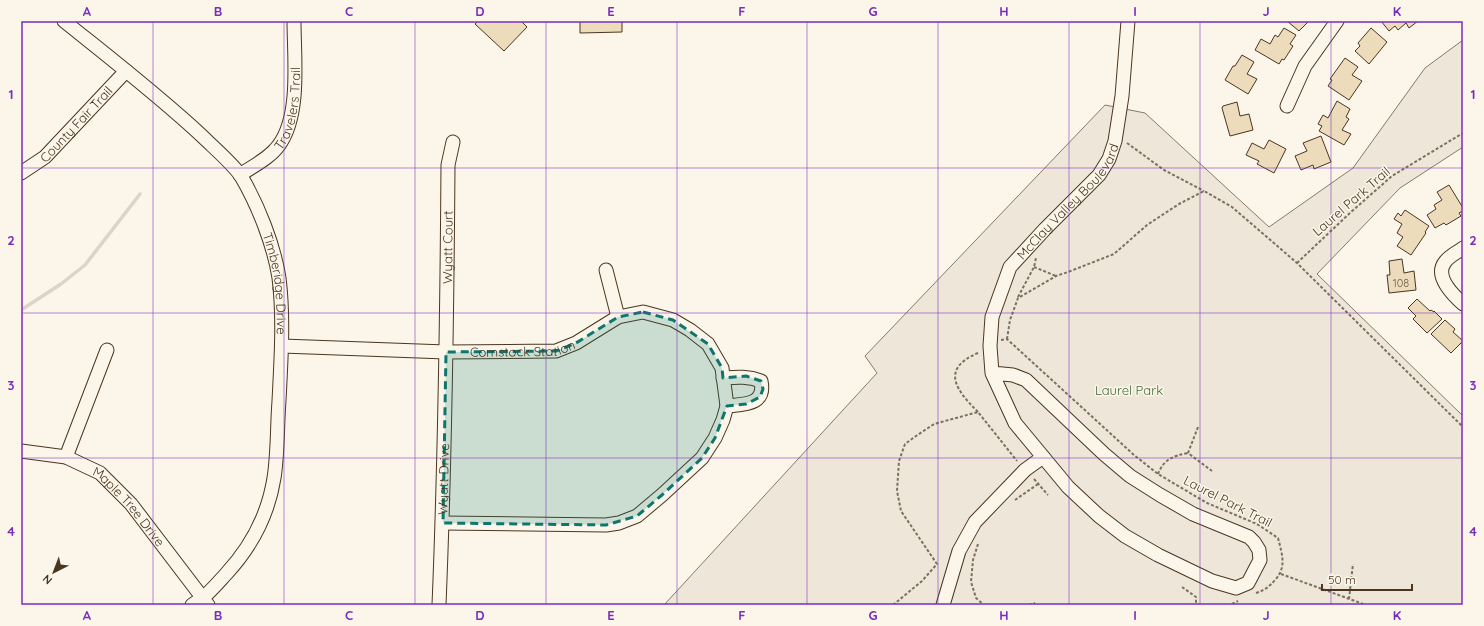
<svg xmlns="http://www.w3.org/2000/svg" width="1484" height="626" viewBox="0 0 1484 626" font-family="Quicksand,sans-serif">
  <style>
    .green { fill: #ede6d9; stroke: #887966 }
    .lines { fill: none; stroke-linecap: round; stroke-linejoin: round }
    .stream { stroke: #dcd4c6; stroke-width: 3.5 }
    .building { fill: #ecdcbc; stroke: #4a3520 }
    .minor-casing { stroke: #4a3520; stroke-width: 15 }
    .path { stroke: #7f6f5c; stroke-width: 2; stroke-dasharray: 3 2; stroke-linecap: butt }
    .minor { stroke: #fbf6e9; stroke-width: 13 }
    .marked { fill: #0f766e; fill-opacity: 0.2; stroke: #0f766e; stroke-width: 3; stroke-dasharray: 8 5; stroke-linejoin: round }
    .grid { fill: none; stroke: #7b2cbf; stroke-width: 1; stroke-opacity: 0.55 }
    .labels { text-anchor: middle; stroke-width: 3; stroke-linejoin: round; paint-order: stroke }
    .number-label { font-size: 11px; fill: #725f47 }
    .street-label { font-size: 13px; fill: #4a3520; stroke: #fbf6e9 }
    .park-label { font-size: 13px; fill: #436837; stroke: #fbf6e9 }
    .neatline { fill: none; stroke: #7b2cbf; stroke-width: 1.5 }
    .grid-label { font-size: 13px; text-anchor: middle; font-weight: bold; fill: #7b2cbf }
  </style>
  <rect width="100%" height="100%" fill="#fbf6e9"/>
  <path class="green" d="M1463,40V147L1400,188L1317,274L1463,416V605H664L877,373L865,356L1105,105L1145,113L1269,227L1353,168L1425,68Z"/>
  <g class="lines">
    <path class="stream" d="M21,310L61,284L85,265L140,194"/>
  </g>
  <path class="building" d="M478,21H521L527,27L504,51L475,24Z
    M580,21H622V32L580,33Z
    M1287,21H1309L1299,31Z
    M1381,21H1418L1409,28L1406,23L1398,30L1395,26L1389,31Z
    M1284,28L1296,35L1290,44L1293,46L1284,60L1282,59L1279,64L1255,50L1261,39L1270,44L1275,35L1278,37Z
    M1371,28L1387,42L1369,64L1355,51L1360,46L1358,43Z
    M1242,55L1254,62L1247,74L1257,79L1248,94L1225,80L1233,66H1235Z
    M1345,58L1358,67L1352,75L1362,81L1349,100L1328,86L1332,80L1330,79Z
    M1337,101L1350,109L1346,117L1349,119L1342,130L1351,134L1344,145L1319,131L1322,126L1318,124L1323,115L1328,118Z
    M1237,102L1240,116L1249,114L1253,130L1230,136L1222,108L1223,106Z
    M1321,136L1331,162L1314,169L1313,165L1301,170L1295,156L1307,151L1303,143Z
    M1269,140L1286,149L1274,173L1257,164L1259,161L1246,155L1252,143L1264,149Z
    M1449,185L1463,208V211L1459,213L1461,216L1446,225L1444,223L1435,228L1427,215L1436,209L1434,205L1442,200L1437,192Z
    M1405,210L1429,226L1425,232L1426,233L1411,255L1397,246L1403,237L1397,233L1402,224L1394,219L1398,213L1401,216Z
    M1402,259L1404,273L1414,271L1416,290L1389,293L1387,275H1390L1389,261Z
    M1417,299L1430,311L1431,310L1434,312V311L1442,319L1427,333L1413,319L1416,316L1408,308Z
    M1445,320L1455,329L1453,332L1463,341L1451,353L1431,334Z"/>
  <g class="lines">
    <defs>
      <g id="minor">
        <path id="s1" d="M64,21C110,58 158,95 202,136C212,146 233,164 241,176C258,205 274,245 279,278C284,318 281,360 279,401C277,426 278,453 274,478C268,516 251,547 226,574C215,586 206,597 192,605"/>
        <path d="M1287,106L1305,66L1337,21"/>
        <path id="s2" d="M21,173L45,157L126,71"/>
        <path id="s3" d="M240,175C253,166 270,158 279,145C301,115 294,57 294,21"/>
        <path d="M1463,248C1458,252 1449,256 1445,262C1434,276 1453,295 1463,304"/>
        <path d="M606,270L618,317"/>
        <path id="s4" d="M282,346L446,352L556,351L576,343L618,317L643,312L673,320L690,330L708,344L722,368L727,406L723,420L715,438L702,458L662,495L637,516L619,523L606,525L443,523"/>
        <path id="s5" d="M992,373L1013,375L1026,380L1104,454L1130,476L1160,495L1193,514L1249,537L1254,542L1259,550L1260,560L1248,583L1236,588L1212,581L1158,555L1125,536L1099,516L1068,487L1015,423L992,373L990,346L992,317L1010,267L1045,229L1099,175L1109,159L1115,141L1122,96L1128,21"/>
        <path d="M723,378C737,377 748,376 761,381C766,405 745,404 727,406"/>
        <path id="s6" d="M21,451L66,457L100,473L131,504L208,605"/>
        <path d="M66,457L107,350"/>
        <path id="s7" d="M439,605C445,459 447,312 448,165L453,142"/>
        <path d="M943,605L959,551L975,522L1025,470L1043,457"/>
      </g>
    </defs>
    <use href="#minor" class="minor-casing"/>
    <path class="path" d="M1127,143L1164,170L1204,191
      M1297,263L1351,212L1392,176L1463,133
      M1034,267L1056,276
      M1018,297L1034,267L1036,258
      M1007,339L1010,320L1018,298L1056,276L1068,272L1114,254L1147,225L1179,204L1204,191L1232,207L1297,263L1463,427
      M1001,340L1007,339L1134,455L1158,474L1207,503L1257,524L1278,538C1282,554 1287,567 1275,580C1269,587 1265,590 1256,593
      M978,412C956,390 940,369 978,353
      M1198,427L1188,453L1212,471
      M1158,474C1164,459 1173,456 1188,453
      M1034,479L1048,495
      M1015,500L1038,484
      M978,544L973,560L971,582L976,598L984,605
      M1281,574L1366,605
      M1182,587L1196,597V605
      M1349,599L1353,564
      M1232,604L1238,601
      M762,605H771
      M893,605L922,581L937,564L901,511L897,491L899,461L905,444L916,436L934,424L978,412L1017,461
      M1029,605L1035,603"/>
    <use href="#minor" class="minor"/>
  </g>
  <path class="marked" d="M643,312L673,320L708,344L722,368L723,378L746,376L761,381L763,389L760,397L746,404L727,406L715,438L702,458L662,495L637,516L606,525L443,523L446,352L556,351L576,343L618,317Z"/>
  <path class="grid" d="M153,21V605M284,21V605M415,21V605M546,21V605M677,21V605M807,21V605M938,21V605M1069,21V605M1200,21V605M1331,21V605M21,168H1463M21,313H1463M21,458H1463"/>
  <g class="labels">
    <g class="number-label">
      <text x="1401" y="287">108</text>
    </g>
    <g class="street-label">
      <text dy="5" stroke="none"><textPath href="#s3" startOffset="88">Travelers Trail</textPath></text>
      <text dy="5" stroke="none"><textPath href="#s2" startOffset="74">County Fair Trail</textPath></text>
      <text dy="5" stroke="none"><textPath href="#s5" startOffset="910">McClay Valley Boulevard</textPath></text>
      <text transform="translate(1351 201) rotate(-41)" y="5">Laurel Park Trail</text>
      <text dy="5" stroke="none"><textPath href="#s7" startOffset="358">Wyatt Court</textPath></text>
      <text dy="5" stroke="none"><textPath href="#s1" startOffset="350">Timberidge Drive</textPath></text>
      <text dy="5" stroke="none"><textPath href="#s4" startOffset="241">Comstock Station</textPath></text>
      <text dy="5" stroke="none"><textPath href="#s7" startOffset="126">Wyatt Drive</textPath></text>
      <text transform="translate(1228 501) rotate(27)" y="5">Laurel Park Trail</text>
      <text dy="5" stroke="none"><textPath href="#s6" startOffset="127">Maple Tree Drive</textPath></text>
    </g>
    <g class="park-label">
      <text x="1129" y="395">Laurel Park</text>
    </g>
  </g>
  <rect width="1484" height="626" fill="none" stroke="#fbf6e9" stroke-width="44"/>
  <g transform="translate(54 572) rotate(222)" stroke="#fbf6e9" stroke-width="3" paint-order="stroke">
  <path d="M0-3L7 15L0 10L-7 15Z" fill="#4a3520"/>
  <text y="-6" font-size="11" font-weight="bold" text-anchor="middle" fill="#4a3520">N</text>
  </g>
  <path d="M1322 584v6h90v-6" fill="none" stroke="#4a3520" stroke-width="2"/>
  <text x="1328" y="584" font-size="12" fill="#4a3520" stroke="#fbf6e9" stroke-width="3" paint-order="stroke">50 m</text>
  <rect x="22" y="22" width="1440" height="582" class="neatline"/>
  <g class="grid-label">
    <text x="87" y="16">A</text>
    <text x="218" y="16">B</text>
    <text x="349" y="16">C</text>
    <text x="480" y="16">D</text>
    <text x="611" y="16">E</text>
    <text x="742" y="16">F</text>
    <text x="873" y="16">G</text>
    <text x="1004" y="16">H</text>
    <text x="1135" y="16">I</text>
    <text x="1266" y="16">J</text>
    <text x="1397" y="16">K</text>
    <text x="11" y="99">1</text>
    <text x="1473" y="99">1</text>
    <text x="11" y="245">2</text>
    <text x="1473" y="245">2</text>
    <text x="11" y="390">3</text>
    <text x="1473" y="390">3</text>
    <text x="11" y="536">4</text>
    <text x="1473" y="536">4</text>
    <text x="87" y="620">A</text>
    <text x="218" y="620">B</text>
    <text x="349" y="620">C</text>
    <text x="480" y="620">D</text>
    <text x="611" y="620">E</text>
    <text x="742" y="620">F</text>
    <text x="873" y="620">G</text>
    <text x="1004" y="620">H</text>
    <text x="1135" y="620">I</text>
    <text x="1266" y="620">J</text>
    <text x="1397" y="620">K</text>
  </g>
</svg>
